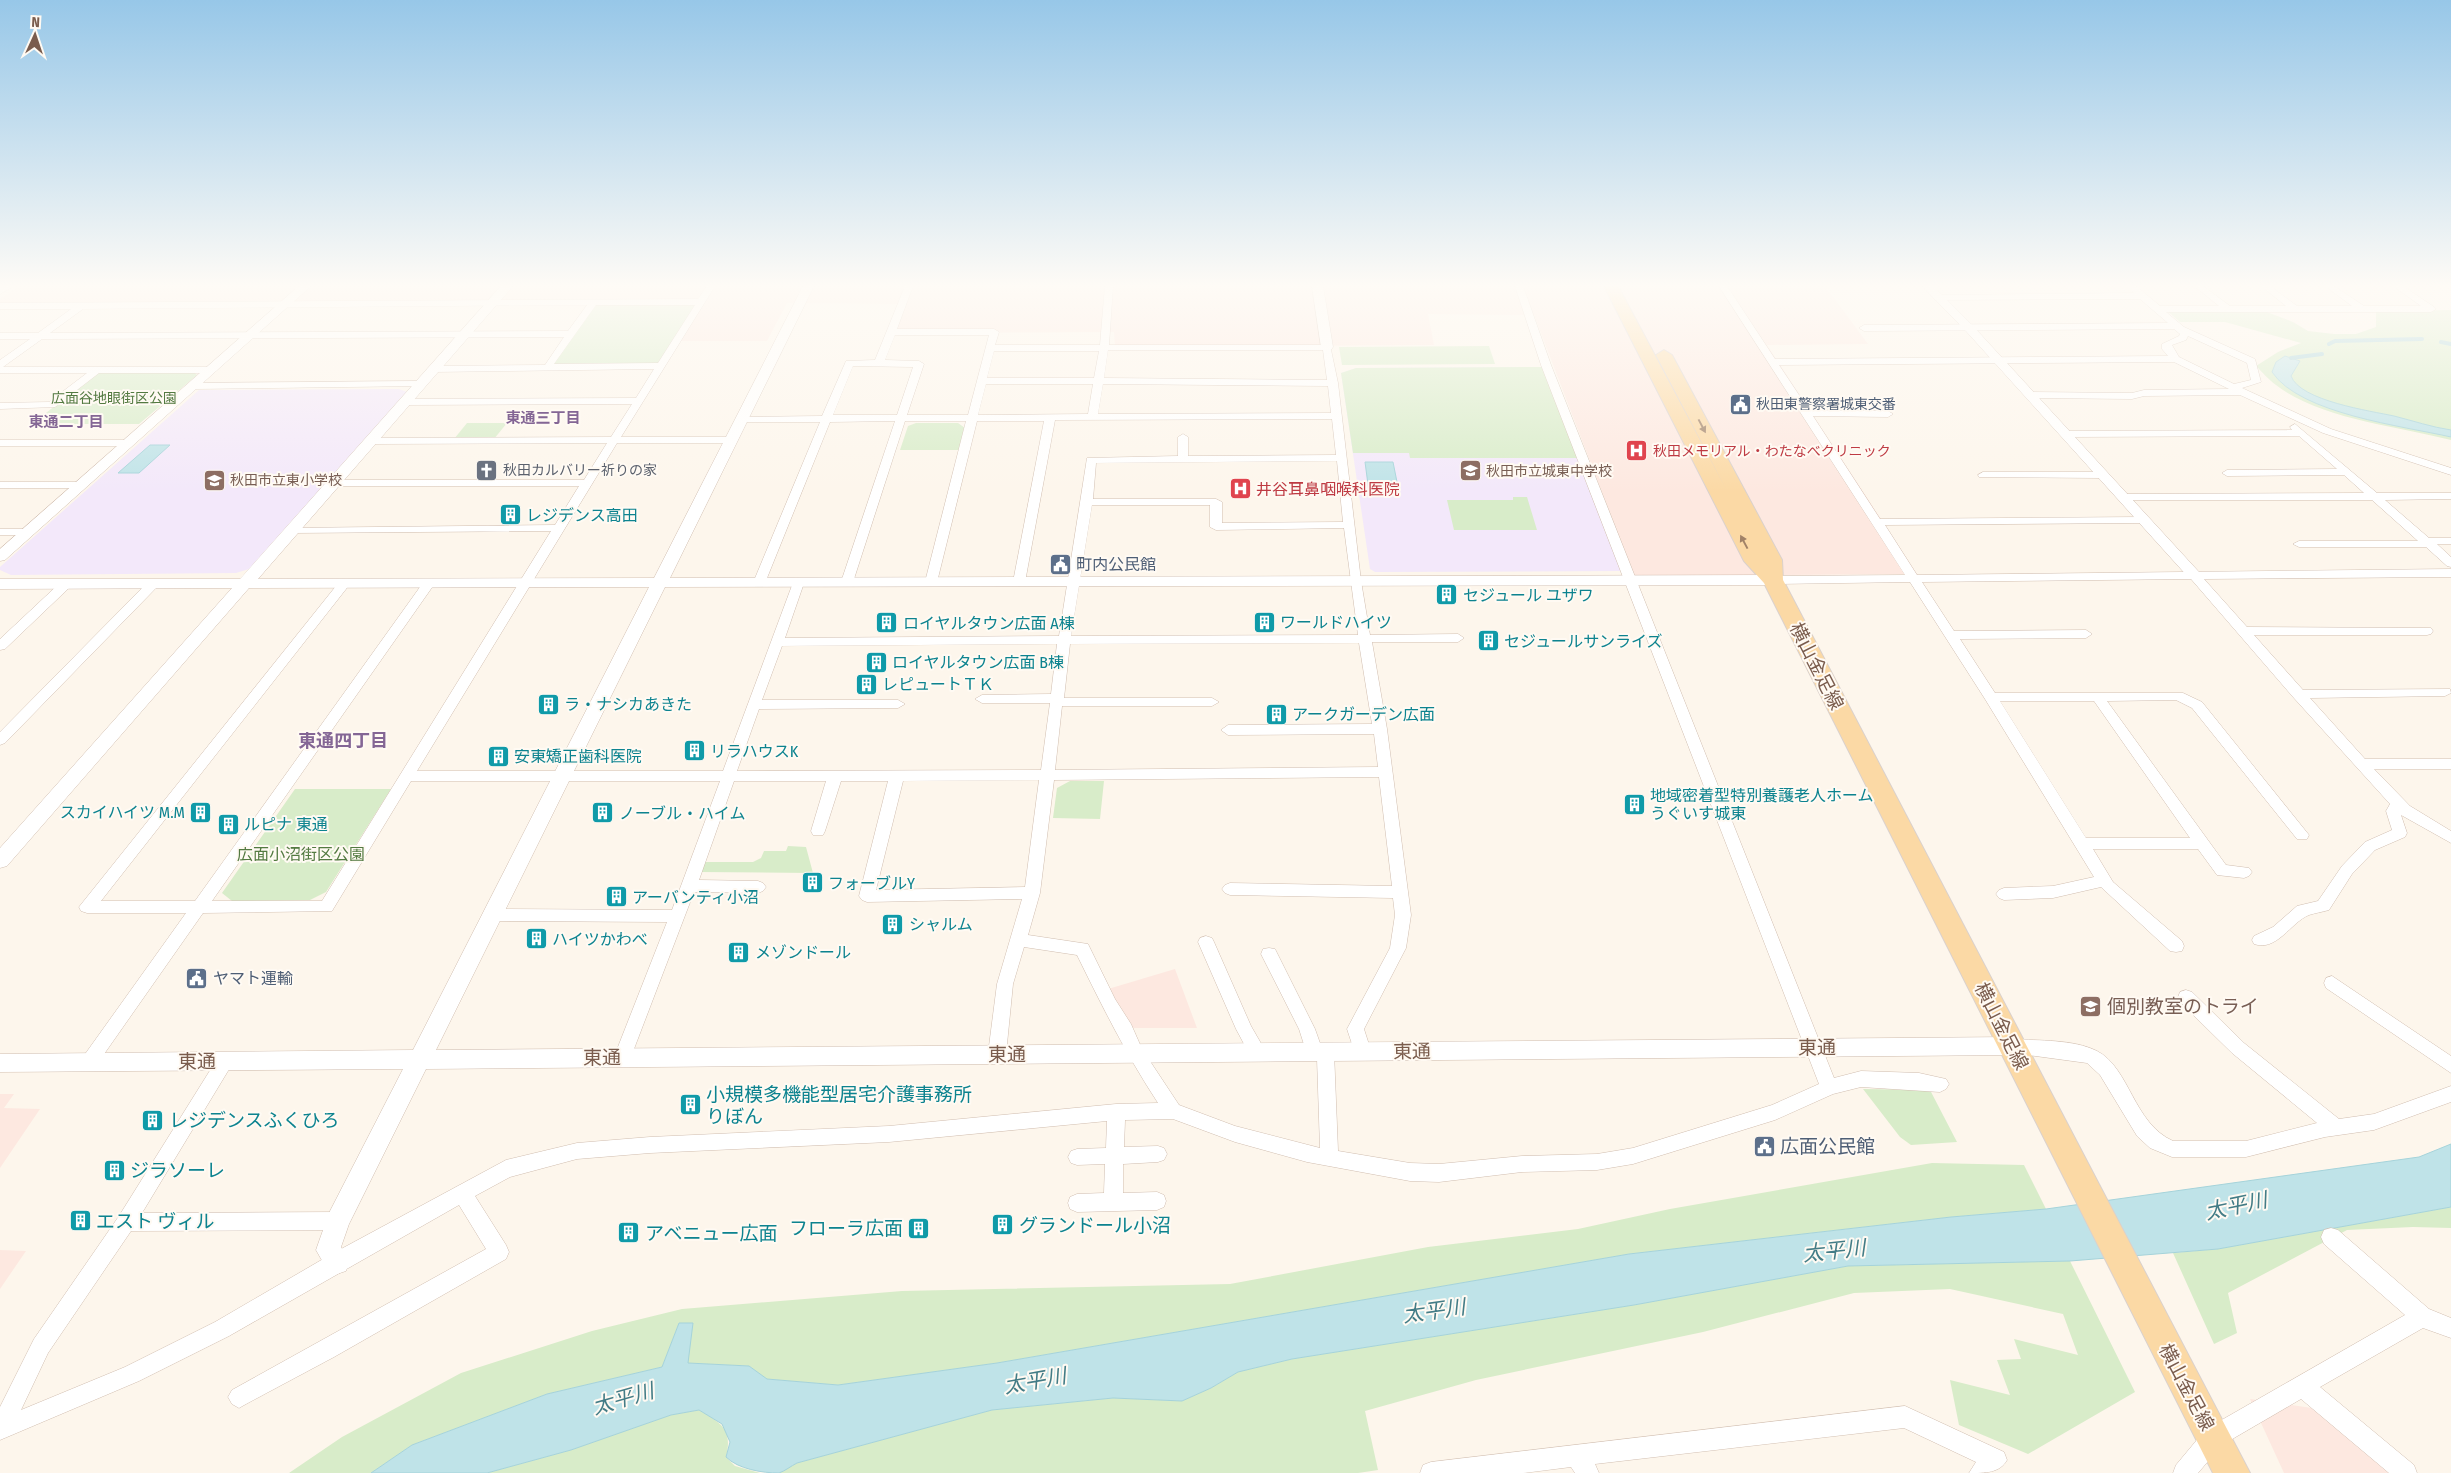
<svg xmlns="http://www.w3.org/2000/svg" width="2451" height="1473" viewBox="0 0 2451 1473" font-family="'Fira Sans Condensed','Noto Sans JP',sans-serif">
  <style>
    .commercial { fill: #fde8e0 }
    .education { fill: #f3e8fa }
    .green { fill: #d8ecc9 }
    .water { fill: #bfe3e8; stroke: #a5d3da }
    .lines { fill: none; stroke-linecap: round; stroke-linejoin: round }
    .stream { stroke: #a5d3da; stroke-width: 4 }
    .minor-casing { stroke: #d1beb0; stroke-width: 1 }
    .tertiary-casing { stroke: #d1beb0; stroke-width: 1 }
    .primary-casing { stroke: #dad1cd; stroke-width: 2 }
    .minor { fill: #fff; fill-rule: evenodd }
    .tertiary { fill: #fff; fill-rule: evenodd }
    .primary { fill: #fbd9a5; fill-rule: evenodd }
    .oneway { fill: #a18267 }
    .labels { text-anchor: middle; stroke-width: 4; stroke-linejoin: round; paint-order: stroke }
    .far-park-label { font-size: 14px; fill: #537a41; stroke: #fffaf3 }
    .far-service-label { font-size: 14px; fill: #4e5e75; stroke: #fffaf3; text-anchor: start }
    .far-health-label { font-size: 14px; fill: #be3a42; stroke: #fffaf3; text-anchor: start }
    .far-worship-label { font-size: 14px; fill: #5b616d; stroke: #fffaf3; text-anchor: start }
    .far-education-label { font-size: 14px; fill: #785e54; stroke: #fffaf3; text-anchor: start }
    .far-neighbourhood-label { font-size: 15px; font-weight: bold; fill: #846695; stroke: #fffaf3 }
    .health-label { font-size: 16px; fill: #be3a42; stroke: #fffaf3; text-anchor: start }
    .culture-label { font-size: 16px; fill: #0d838f; stroke: #fffaf3; text-anchor: start }
    .service-label { font-size: 16px; fill: #4e5e75; stroke: #fffaf3; text-anchor: start }
    .park-label { font-size: 16px; fill: #537a41; stroke: #fffaf3 }
    .neighbourhood-label { font-size: 18px; font-weight: bold; fill: #846695; stroke: #fffaf3 }
    .near-street-label { font-size: 19px; fill: #7a5c4d; stroke: #fffaf3 }
    .near-education-label { font-size: 19px; fill: #785e54; stroke: #fffaf3; text-anchor: start }
    .near-culture-label { font-size: 19px; fill: #0d838f; stroke: #fffaf3; text-anchor: start }
    .near-service-label { font-size: 19px; fill: #4e5e75; stroke: #fffaf3; text-anchor: start }
    .near-water-label { font-size: 21px; font-style: italic; fill: #437c86; stroke: #fffaf3 }
  </style>
  <rect width="100%" height="100%" fill="#fdf6ec"/>
  <path class="commercial" d="M19,286H1825L1868,344L1767,345L1917,574L1634,576L1534,315L1428,314L1434,345L1115,347L1114,332L886,333L898,304L787,303L767,341H673L699,302L0,303V299Z
    M1175,969L1197,1028H1131L1108,989Z
    M0,1094H14L4,1108L40,1109L0,1168Z
    M0,1250L26,1251L0,1289Z
    M2250,1399L2312,1408L2390,1473H2284Z"/>
  <path class="education" d="M1544,367L1622,571L1375,572L1370,569L1341,373L1356,368Z
    M399,389L407,392L249,569L236,573L11,575L0,570V567L199,390Z"/>
  <path class="green" d="M698,304L661,366L547,368L594,305Z
    M2166,310L2264,311L2293,322L2308,331L2334,334H2356L2376,327V311L2451,310V440C2397,426 2320,419 2276,385C2269,380 2262,372 2256,366L2278,352L2301,343L2225,322H2180Z
    M1489,346L1495,364L1342,365L1339,347Z
    M1544,367L1578,458H1410L1409,453H1353L1341,373L1356,368Z
    M99,371L194,372L197,375L139,424H32Z
    M467,423H507L494,439H454Z
    M916,423H958L965,428L959,450H900L908,426Z
    M1513,497H1527L1537,530H1454L1447,500H1513Z
    M1070,781H1104L1100,819L1053,818L1057,788Z
    M295,789H391L326,892L310,900L232,901L222,893Z
    M788,846L806,847L813,873L699,872L703,862H753L761,858L764,851H786Z
    M1863,1089L1930,1090L1957,1142L1911,1145L1900,1137Z
    M1932,1163L2024,1165L2046,1209L1951,1217L1629,1254L997,1363L838,1385L766,1379L749,1366L687,1363L693,1323H679L662,1367L547,1394L412,1445L371,1473H289L342,1437L461,1373L592,1331L682,1309L902,1291L1230,1284L1428,1247L1578,1229L1670,1209Z
    M2451,1207V1228L2413,1227L2347,1230L2228,1293L2237,1333L2214,1344L2173,1253L2218,1249Z
    M2070,1261L2135,1392L2028,1454L1959,1425L1950,1380L2010,1395L1997,1360L2021,1359L2014,1339L2078,1355L2063,1314L1950,1289L1854,1293L1703,1332L1476,1380L1365,1411L1378,1470L1358,1473H778L797,1463L992,1410L1113,1398L1182,1401L1211,1388L1238,1372L1292,1359L1634,1305L1848,1266Z
    M699,1410C721,1423 733,1429 726,1457L735,1466L760,1473H487L571,1450L671,1415Z"/>
  <path class="water" d="M2285,356L2300,361L2291,376C2300,401 2371,411 2394,416C2414,421 2431,427 2451,430V437C2403,426 2300,414 2272,372L2276,362Z
    M150,445H170L139,473H118Z
    M1365,462H1393L1399,492H1369Z
    M2451,1144V1207L2218,1249L2070,1261L1848,1266L1634,1305L1292,1359L1238,1372L1211,1388L1182,1401L1113,1398L992,1410L797,1463C791,1466 785,1471 779,1473C762,1473 738,1469 726,1457L730,1442L722,1424L699,1410L671,1415L571,1450L487,1473H371L412,1445L547,1394L662,1367L679,1323H693L688,1363L749,1366L767,1379L838,1385L997,1363L1629,1254L1951,1217L2046,1209L2419,1157Z"/>
  <g class="lines">
    <path class="stream" d="M2441,342L2451,344
      M2329,344L2335,341L2422,339
      M2291,358L2322,354"/>
    <defs>
      <path id="minor" d="M707,286H715L621,437H732L737,440L732,443H617L417,771H723L794,580H802L804,583L785,638L1059,636L1087,458L1178,456V437L1183,434L1188,437V456L1336,455L1332,419L1055,420L1025,582L1019,586L1013,582L1044,421H977L937,582L931,586L925,582L966,421H905L853,582L847,586L841,582L895,421L830,422L765,583L763,586H755L753,583L820,422H742L738,421V417L822,416L846,361L875,360L905,286H913L897,329H994L999,332L995,345H1100L1105,286H1113L1109,345H1330L1338,383L1361,581L1370,635L1458,634L1464,638L1458,642H1372L1387,729L1411,915L1406,948L1364,1029L1371,1051L1368,1056L1362,1058L1356,1056L1347,1029L1390,948L1395,915L1393,898L1230,895L1225,893L1222,889L1225,885L1230,883L1392,886L1379,777L1054,780L1040,893L1028,935L1088,944L1115,999L1131,1024L1142,1049L1179,1105L1235,1126L1320,1148L1317,1058L1308,1057L1299,1029L1261,954L1263,949L1269,948L1275,949L1315,1029L1321,1046L1325,1045L1331,1047L1334,1052L1338,1151L1410,1163L1439,1164L1522,1156L1597,1154L1633,1148L1772,1105L1819,1084L1541,365L1515,286H1523L1551,365L1834,1078L1861,1071L1919,1073L1946,1079L1949,1084L1946,1089L1940,1092L1861,1087L1833,1094L1775,1120L1633,1164L1597,1170L1522,1172L1439,1182L1410,1181L1307,1162L1235,1142L1173,1119L1125,1120L1124,1147L1158,1146L1164,1148L1167,1154L1164,1160L1158,1162L1123,1164V1193L1157,1192L1164,1195L1166,1201L1164,1207L1157,1210L1077,1212L1070,1209L1068,1203L1070,1197L1077,1194L1104,1193L1105,1164L1077,1165L1071,1163L1068,1157L1071,1151L1077,1149L1106,1148L1107,1121L889,1142L650,1153L577,1159L510,1177L475,1196L506,1245L509,1252L506,1259L334,1357L246,1404L239,1408L232,1404L228,1397L232,1390L486,1249L459,1205L229,1336L139,1381L0,1440V1407L34,1339L119,1216L219,1056L225,1054L231,1056L234,1061L231,1066L142,1213L338,1212L345,1215L348,1221L345,1227L338,1230L131,1231L48,1353L21,1410L125,1367L215,1322L330,1255L506,1160L577,1143L650,1137L889,1126L1116,1104L1158,1103C1127,1056 1102,1006 1077,955L1024,947L1013,984L1006,1054L1003,1059L997,1061L991,1059L988,1054L997,984L1022,899L867,902L862,900L859,896L888,781H841L825,831L823,835H813L811,831L826,781H734L699,880L758,881L763,883L766,887L763,891L758,893L694,892L629,1062L623,1064L617,1062L614,1057L667,922L493,921L487,919L485,915L487,911L493,909L672,910L720,781H411L332,911L203,913L95,1067L89,1069L83,1067L80,1062L83,1057L186,913H87L81,911L79,907L340,581L344,580L350,584L101,901H195L425,580H433L435,583L433,586L212,901H322L551,531L291,533L285,530L287,528L555,525L579,486H332L327,483L332,480H584L607,443L369,444L364,441L369,438L611,437L632,404L403,405L398,402L403,399L636,398L654,369L432,372L427,369L432,366L545,365L564,337L42,339L3,367H212L217,370L212,373H99L55,407L0,409V403L49,402L87,373H0V360L30,339H0V333H38L71,309H0V303L698,299ZM587,305L568,331L50,333L83,309ZM596,305H695L658,363L554,364ZM895,335H989L968,415H907L924,364L919,361L885,360ZM1108,350H1323L1327,380L1104,378ZM994,351H1099L1094,378H987ZM853,366L913,367L897,415H833ZM986,384H1093L1088,414L978,415ZM1103,384L1328,386L1331,413L1098,414ZM1337,461L1343,522L1222,523V502L1216,499H1093L1096,463ZM1092,505H1210V527L1216,530L1344,528L1358,635L1071,636ZM1359,643L1372,724L1228,725L1221,730L1228,735L1374,734L1378,767L1055,770L1062,706H1212L1219,702L1212,698H1064L1070,644ZM1057,644L1051,694L982,695L975,699L982,703H1050L1041,770L737,771L759,709L898,708L905,704L898,700H762L782,646ZM1039,780L1025,887L876,890L903,781Z
        M1719,286H1727L1775,359L2168,356L2162,349V344L2179,336L2180,334L2174,329L1864,331L1859,328L1864,325L2168,323L2140,299L1935,300L1934,298L1938,295L2134,293L2127,286H2136L2160,306H2219L2194,286H2203L2230,306H2286L2261,286H2270L2297,306H2352L2325,286H2334L2364,306H2421L2393,286H2403L2434,307L2436,309L2431,312H2166L2184,327L2255,359L2261,382L2242,388L2331,429L2451,468V475L2323,433L2240,395L2144,396L2132,399L2030,398L2025,395L2030,392L2132,393L2144,390L2229,389L2174,362L1779,365L1809,410L1888,411L1893,414L1888,417L1813,416L1880,519L2143,517L2149,520L2143,523L1885,525L1917,575L2451,569V577L2204,579L2247,627L2431,628L2433,631L2431,634L2427,635H2254L2303,690L2450,689L2451,693L2445,696L2310,698L2365,759H2451V769H2374L2410,806L2451,831V843L2401,815L2407,833L2405,837L2375,850L2352,874L2329,910C2322,912 2315,913 2309,915C2291,922 2277,952 2254,944L2252,940L2254,936L2273,927L2297,906L2318,901L2342,866L2365,842L2392,830L2386,811L2390,804L2293,697L2191,579L1922,582L1954,631L2086,630L2092,634L2086,638L1960,639L1995,693H2183L2202,702L2309,835L2307,839H2297L2192,708L2176,700L2107,701L2226,865L2249,868L2252,872L2249,876L2244,878L2217,875L2198,849H2093L2113,882L2182,941L2184,946L2182,951L2176,952L2170,951L2101,887L2053,898L2004,900L1999,898L1996,894L1999,890L2004,888L2053,886L2094,877L1985,699L1910,582L1773,584L1767,580L1773,576L1905,575ZM2188,336L2247,363L2251,380L2234,384L2179,357L2172,345L2186,340ZM2000,701H2094L2190,838H2086Z
        M419,381L424,384L422,386L193,389L188,386L193,383Z
        M2295,424L2377,493H2451V499L2385,500L2429,538H2451V544H2437L2451,557V567L2447,566L2426,547H2299L2293,544L2299,541H2418L2372,500H2123L2117,497L2123,494L2364,493L2344,475L2227,476L2222,473L2227,470L2337,469L2299,436L2066,437L2061,434L2066,431L2292,430L2290,427Z
        M0,440H127L132,443L127,446H0Z
        M1983,472H2103L2108,475L2103,478L1979,477L1978,475Z
        M0,482H80L85,485L80,488H0Z
        M0,529H28L34,532L28,535H0Z
        M66,580L70,581L72,584L70,587L5,649L0,650V639L62,581Z
        M153,580L159,584L157,587L5,743L0,745V732L149,581Z
        M1206,936L1212,938L1214,942L1251,1026L1266,1052L1263,1057L1257,1059L1251,1057L1236,1029L1198,942L1200,938Z
        M2332,976L2451,1056V1073L2326,988L2324,983L2326,978Z
        M2186,990L2192,992L2244,1043L2339,1119L2374,1114L2451,1086V1102L2374,1130L2325,1137L2246,1157H2172L2150,1148L2137,1136L2100,1075L2087,1063L2013,1053L2007,1051L2004,1046L2007,1041L2013,1039C2039,1041 2073,1039 2097,1051C2130,1068 2133,1123 2173,1141H2246L2317,1123L2232,1053L2180,1002L2178,997L2180,992Z
        M2331,1228L2338,1230L2429,1309L2451,1318V1338L2423,1328L2320,1387L2414,1465L2417,1473H2389L2301,1399L2222,1445L2198,1473H2173L2176,1465L2206,1429L2405,1315L2324,1244L2321,1237L2324,1230Z
        M1905,1406L2004,1452L2007,1460C2000,1473 1985,1473 1969,1473L1976,1462L1904,1428L1595,1464L1599,1473H1575L1571,1467L1523,1473H1420L1423,1465L1431,1462Z"/>
      <path id="tertiary" d="M0,286H14L0,294Z
        M299,286H311L5,560L0,561V549Z
        M501,286H513L258,579L654,578L803,286H814L670,578L1773,575L1781,580L1773,585L665,587L436,1050L2013,1037L2021,1039L2024,1046L2021,1053L2013,1055L426,1069L349,1224L341,1247L349,1262L346,1271L337,1274L328,1271L316,1250L329,1213L403,1069L0,1072V1054L413,1050L649,587L249,588L7,866L0,868V848L232,588L0,589V579H240Z
        M1312,286H1323L1333,347L1331,350L1327,351L1321,347Z
        M1922,286H1933L1973,326L2199,572L2202,575L2199,578H2189L1965,330Z"/>
      <path id="primary" d="M1604,286H1618L1726,489L1656,355L1664,350L1672,355L1782,560L1783,580L2250,1473H2213L1764,583L1744,561Z"/>
    </defs>
    <use href="#minor" class="minor-casing"/>
    <use href="#tertiary" class="tertiary-casing"/>
    <use href="#primary" class="primary-casing"/>
    <use href="#minor" class="minor"/>
    <use href="#tertiary" class="tertiary"/>
    <use href="#primary" class="primary"/>
  </g>
  <defs><path id="oneway-solid" d="M-6-.8H1V-3.2L6.5 0L1 3.2V.8H-6Z" transform="scale(1.25)"/></defs>
  <g class="oneway">
    <use href="#oneway-solid" transform="translate(1702 426) rotate(62)"/>
    <use href="#oneway-solid" transform="translate(1744 542) rotate(-118)"/>
  </g>
  <linearGradient id="sky" x2="0" y2="1"><stop stop-color="#97c7e8"/><stop offset="0.58" stop-color="#fefbf6"/><stop offset="1" stop-color="#fefbf6" stop-opacity="0"/></linearGradient>
  <rect width="2451" height="492" fill="url(#sky)"/>
  <defs>
    <symbol id="civic-square" viewBox="-11 -11 22 22"><rect x="-9" y="-9" width="18" height="18" rx="4" fill="#5c6f8a" stroke="#fffaf3"/><path d="M-.6-6.5H3V-4.5H.6V-3L4-1V1h2V6H-6V1h2V-1L-.6-3ZM-1.2 2.5V6h2.4V2.5Z" fill="#fff"/></symbol>
    <symbol id="hospital-square" viewBox="-11 -11 22 22"><rect x="-9" y="-9" width="18" height="18" rx="4" fill="#e0444e" stroke="#fffaf3"/><path d="M-5-5h3v3.5h4V-5h3V5h-3V1.5h-4V5h-3Z" fill="#fff"/></symbol>
    <symbol id="church-square" viewBox="-11 -11 22 22"><rect x="-9" y="-9" width="18" height="18" rx="4" fill="#6b7280" stroke="#fffaf3"/><path d="M-1.2-6h2.4v3.5h3.3v2.4h-3.3V6h-2.4V-.1h-3.3v-2.4h3.3Z" fill="#fff"/></symbol>
    <symbol id="school-square" viewBox="-11 -11 22 22"><rect x="-9" y="-9" width="18" height="18" rx="4" fill="#8d6e63" stroke="#fffaf3"/><path d="M0-5L7-2L0 1L-7-2ZM-4 1L0 2.5L4 1V4Q0 6-4 4Z" fill="#fff"/></symbol>
    <symbol id="building-square" viewBox="-11 -11 22 22"><rect x="-9" y="-9" width="18" height="18" rx="4" fill="#0f9aa8" stroke="#fffaf3"/><path d="M-4-6H4V6H1V3H-1V6H-4ZM-2.5-4.3h1.7v1.8h-1.7ZM.8-4.3h1.7v1.8H.8ZM-2.5-1h1.7V.8h-1.7ZM.8-1h1.7V.8H.8Z" fill="#fff"/></symbol>
  </defs>
  <g fill-rule="evenodd">
    <use href="#civic-square" x="1728" y="392" width="25" height="25"/>
    <use href="#hospital-square" x="1624" y="438" width="25" height="25"/>
    <use href="#church-square" x="474" y="458" width="25" height="25"/>
    <use href="#school-square" x="1458" y="458" width="25" height="25"/>
    <use href="#school-square" x="202" y="468" width="25" height="25"/>
    <use href="#hospital-square" x="1228" y="476" width="25" height="25"/>
    <use href="#building-square" x="498" y="502" width="25" height="25"/>
    <use href="#civic-square" x="1048" y="552" width="25" height="25"/>
    <use href="#building-square" x="1434" y="582" width="25" height="25"/>
    <use href="#building-square" x="1252" y="610" width="25" height="25"/>
    <use href="#building-square" x="874" y="610" width="25" height="25"/>
    <use href="#building-square" x="1476" y="628" width="25" height="25"/>
    <use href="#building-square" x="864" y="650" width="25" height="25"/>
    <use href="#building-square" x="854" y="672" width="25" height="25"/>
    <use href="#building-square" x="536" y="692" width="25" height="25"/>
    <use href="#building-square" x="1264" y="702" width="25" height="25"/>
    <use href="#building-square" x="682" y="738" width="25" height="25"/>
    <use href="#building-square" x="486" y="744" width="25" height="25"/>
    <use href="#building-square" x="1622" y="792" width="25" height="25"/>
    <use href="#building-square" x="188" y="800" width="25" height="25"/>
    <use href="#building-square" x="590" y="800" width="25" height="25"/>
    <use href="#building-square" x="216" y="812" width="25" height="25"/>
    <use href="#building-square" x="800" y="870" width="25" height="25"/>
    <use href="#building-square" x="604" y="884" width="25" height="25"/>
    <use href="#building-square" x="880" y="912" width="25" height="25"/>
    <use href="#building-square" x="524" y="926" width="25" height="25"/>
    <use href="#building-square" x="726" y="940" width="25" height="25"/>
    <use href="#civic-square" x="184" y="966" width="25" height="25"/>
    <use href="#school-square" x="2078" y="994" width="25" height="25"/>
    <use href="#building-square" x="678" y="1092" width="25" height="25"/>
    <use href="#building-square" x="140" y="1108" width="25" height="25"/>
    <use href="#civic-square" x="1752" y="1134" width="25" height="25"/>
    <use href="#building-square" x="102" y="1158" width="25" height="25"/>
    <use href="#building-square" x="68" y="1208" width="25" height="25"/>
    <use href="#building-square" x="990" y="1212" width="25" height="25"/>
    <use href="#building-square" x="906" y="1216" width="25" height="25"/>
    <use href="#building-square" x="616" y="1220" width="25" height="25"/>
  </g>
  <g class="labels">
    <g class="far-park-label">
      <text x="114" y="403">広面谷地眼街区公園</text>
    </g>
    <g class="far-service-label">
      <text x="1756" y="409">秋田東警察署城東交番</text>
    </g>
    <g class="far-health-label">
      <text x="1653" y="456">秋田メモリアル・わたなべクリニック</text>
    </g>
    <g class="far-worship-label">
      <text x="503" y="475">秋田カルバリー祈りの家</text>
    </g>
    <g class="far-education-label">
      <text x="1486" y="476">秋田市立城東中学校</text>
      <text x="230" y="485">秋田市立東小学校</text>
    </g>
    <g class="far-neighbourhood-label">
      <text x="543" y="423">東通三丁目</text>
      <text x="66" y="427">東通二丁目</text>
    </g>
    <g class="health-label">
      <text x="1256" y="495">井谷耳鼻咽喉科医院</text>
    </g>
    <g class="culture-label">
      <text x="526" y="521">レジデンス高田</text>
      <text x="1463" y="601">セジュール ユザワ</text>
      <text x="1280" y="628">ワールドハイツ</text>
      <text x="903" y="629">ロイヤルタウン広面 A棟</text>
      <text x="1504" y="647">セジュールサンライズ</text>
      <text x="892" y="668">ロイヤルタウン広面 B棟</text>
      <text x="882" y="690">レピュートＴＫ</text>
      <text x="564" y="710">ラ・ナシカあきた</text>
      <text x="1292" y="720">アークガーデン広面</text>
      <text x="710" y="757">リラハウスK</text>
      <text x="514" y="762">安東矯正歯科医院</text>
      <text x="1650" y="801">地域密着型特別養護老人ホーム<tspan x="1650" dy="18">うぐいす城東</tspan></text>
      <text x="185" y="818" text-anchor="end">スカイハイツ M.M</text>
      <text x="619" y="819">ノーブル・ハイム</text>
      <text x="244" y="830">ルピナ 東通</text>
      <text x="828" y="889">フォーブルY</text>
      <text x="632" y="903">アーバンティ小沼</text>
      <text x="909" y="930">シャルム</text>
      <text x="552" y="945">ハイツかわべ</text>
      <text x="755" y="958">メゾンドール</text>
    </g>
    <g class="service-label">
      <text x="1076" y="570">町内公民館</text>
      <text x="213" y="984">ヤマト運輸</text>
    </g>
    <g class="park-label">
      <text x="301" y="860">広面小沼街区公園</text>
    </g>
    <g class="neighbourhood-label">
      <text x="343" y="747">東通四丁目</text>
    </g>
    <g class="near-street-label">
      <text transform="translate(1817 666) rotate(63)" y="7">横山金足線</text>
      <text transform="translate(2002 1026) rotate(63)" y="7">横山金足線</text>
      <text x="1817" y="1054">東通</text>
      <text transform="translate(1412 1051) rotate(-1)" y="7">東通</text>
      <text x="1007" y="1061">東通</text>
      <text x="602" y="1064">東通</text>
      <text x="197" y="1068">東通</text>
      <text transform="translate(2187 1387) rotate(62)" y="7">横山金足線</text>
    </g>
    <g class="near-education-label">
      <text x="2107" y="1013">個別教室のトライ</text>
    </g>
    <g class="near-culture-label">
      <text x="706" y="1101">小規模多機能型居宅介護事務所<tspan x="706" dy="22">りぼん</tspan></text>
      <text x="169" y="1127">レジデンスふくひろ</text>
      <text x="130" y="1177">ジラソーレ</text>
      <text x="96" y="1228">エスト ヴィル</text>
      <text x="1019" y="1232">グランドール小沼</text>
      <text x="903" y="1235" text-anchor="end">フローラ広面</text>
      <text x="645" y="1240">アベニュー広面</text>
    </g>
    <g class="near-service-label">
      <text x="1780" y="1153">広面公民館</text>
    </g>
    <g class="near-water-label">
      <text transform="translate(2236 1206) rotate(-12)" y="7">太平川</text>
      <text transform="translate(1834 1251) rotate(-6)" y="7">太平川</text>
      <text transform="translate(1434 1311) rotate(-8)" y="7">太平川</text>
      <text transform="translate(1035 1381) rotate(-10)" y="7">太平川</text>
      <text transform="translate(623 1399) rotate(-16)" y="7">太平川</text>
    </g>
  </g>
  <g transform="translate(35 35) rotate(3)" stroke="#fffaf3" stroke-width="4" paint-order="stroke">
  <path d="M0-4L9 19L0 12L-9 19Z" fill="#7a5c4d"/>
  <text y="-8" font-size="14" font-weight="bold" text-anchor="middle" fill="#7a5c4d">N</text>
  </g>
</svg>
